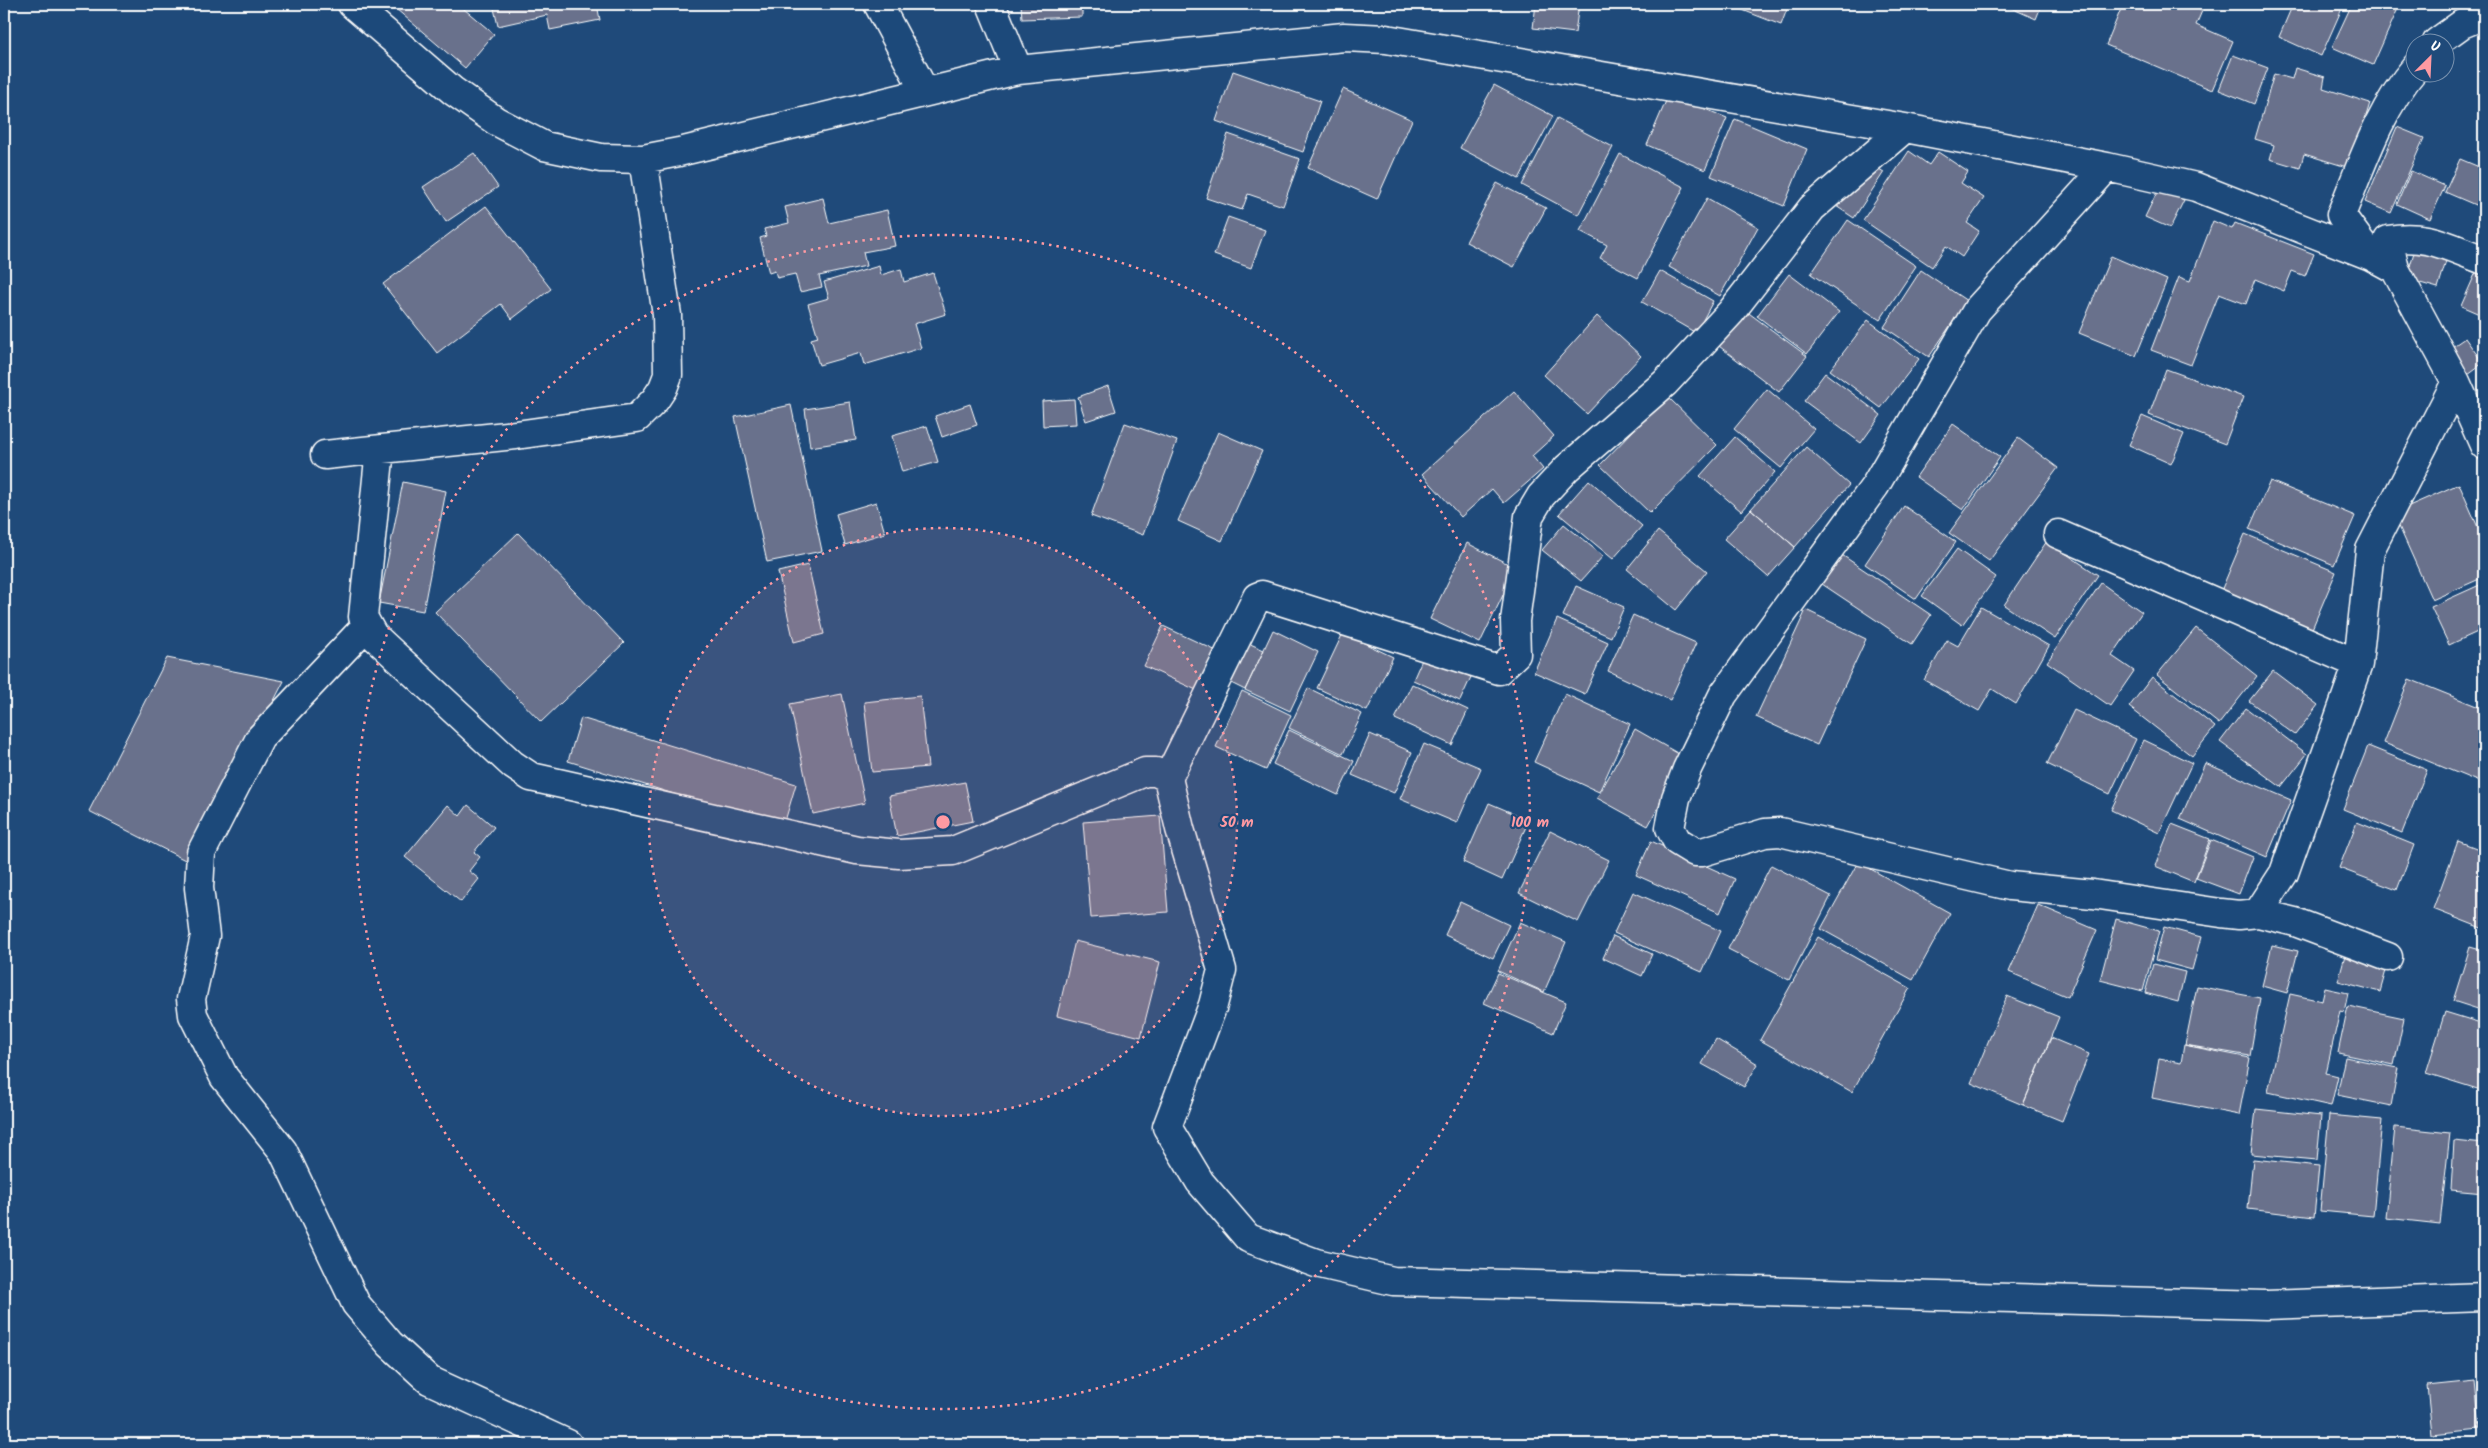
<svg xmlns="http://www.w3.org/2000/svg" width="2488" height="1448" viewBox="0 0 2488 1448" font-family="Kalam,sans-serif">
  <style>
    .building { fill: #69718c; stroke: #fff }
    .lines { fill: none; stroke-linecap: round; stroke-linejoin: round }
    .minor-casing { stroke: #fff; stroke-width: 31 }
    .minor { stroke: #1f4a7a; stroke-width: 28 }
    .ring { fill: none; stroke: #ff9aa2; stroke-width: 2.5; stroke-dasharray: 2.5 5 }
    .centre { fill: #ff9aa2; stroke: #1f4a7a; stroke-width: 2.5 }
    .ring-label { font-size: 15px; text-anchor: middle; font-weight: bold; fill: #ff9aa2; stroke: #1f4a7a; stroke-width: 4.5; stroke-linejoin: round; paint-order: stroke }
  </style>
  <rect width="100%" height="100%" fill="#1f4a7a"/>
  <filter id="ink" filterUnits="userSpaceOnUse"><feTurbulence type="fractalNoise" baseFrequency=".02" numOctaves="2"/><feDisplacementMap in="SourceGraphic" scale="10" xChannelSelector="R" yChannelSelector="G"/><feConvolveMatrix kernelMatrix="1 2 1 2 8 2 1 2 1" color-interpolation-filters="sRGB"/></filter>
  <g filter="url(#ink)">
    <path class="building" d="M400,4H458L494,34L465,68L396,9Z
      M493,4H597L600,20L550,30L547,15L498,26Z
      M1021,4H1082V17L1022,19Z
      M1420,4H1457V7Z
      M1536,4H1579L1575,33L1533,28Z
      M1727,4H1789L1781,25Z
      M2002,4H2042L2036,19Z
      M2123,4H2185L2202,11L2196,25L2233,41L2212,90L2106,45Z
      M2293,4H2344L2321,56L2279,37Z
      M2352,4H2400L2373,65L2332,47Z
      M2233,55L2268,68L2254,104L2219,90Z
      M2295,68L2325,77L2323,88L2370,103L2350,168L2304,154L2300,168L2270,159L2274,145L2255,139L2274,74L2292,79Z
      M1233,71L1320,101L1303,152L1216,121Z
      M1494,85L1553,116L1519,179L1460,148Z
      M1343,89L1412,120L1377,199L1308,168Z
      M1669,94L1727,118L1705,170L1647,145Z
      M1557,118L1613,147L1578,215L1522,185Z
      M1735,119L1807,149L1784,206L1711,176Z
      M2397,127L2424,138L2391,213L2365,202Z
      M1228,134L1300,159L1283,206L1248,194L1242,210L1206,198Z
      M1909,151L1929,165L1938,152L1968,172L1961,183L1984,198L1967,223L1979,231L1962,257L1946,246L1932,267L1863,220Z
      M474,153L498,187L446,222L423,187Z
      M1620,154L1684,187L1638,278L1600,258L1607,245L1580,231Z
      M1859,157L1884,172L1854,218L1830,202Z
      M2460,159L2484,169V197L2480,207L2445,192Z
      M2411,171L2445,186L2430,219L2397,204Z
      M1497,183L1546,208L1514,267L1466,242Z
      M2159,188L2184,200L2170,228L2145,217Z
      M823,198L829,223L887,210L895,246L863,252L866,266L819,276L822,287L800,292L795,274L777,278L775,271L769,273L760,238L766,236L764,229L789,223L785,207Z
      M1707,198L1758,227L1720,296L1669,267Z
      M486,206L551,289L512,319L501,304L437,353L383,284Z
      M1228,217L1265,230L1251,268L1214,255Z
      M1848,220L1916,266L1880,320L1811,274Z
      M2213,221L2232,229L2235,223L2314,254L2305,276L2292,271L2284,291L2255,279L2246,304L2219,294L2191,365L2151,350L2179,277L2190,281Z
      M2415,249L2447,258L2438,288L2406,279Z
      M2111,256L2167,280L2136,356L2079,333Z
      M2480,263L2484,265V316L2461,306Z
      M879,266L881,275L901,269L904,282L933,273L946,314L914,324L921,348L864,365L861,353L819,365L811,339L818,337L808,304L829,298L824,282Z
      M1921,270L1967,301L1929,357L1884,327Z
      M1660,271L1713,301L1696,333L1642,302Z
      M1789,274L1839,312L1807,354L1757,316Z
      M1742,308L1807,356L1779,392L1715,343Z
      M1597,316L1641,356L1587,414L1544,375Z
      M1868,320L1919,359L1881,408L1830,370Z
      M2465,338L2483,363L2468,374L2449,349Z
      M2166,369L2243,397L2225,444L2149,415Z
      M1825,373L1881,415L1861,443L1804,401Z
      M1108,386L1116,411L1086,421L1078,397Z
      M1767,389L1814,429L1781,468L1734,429Z
      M1514,391L1554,436L1532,456L1543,469L1504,503L1492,489L1461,517L1422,474Z
      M1667,396L1717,445L1650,513L1600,465Z
      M1074,399L1076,424L1043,426L1042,401Z
      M850,402L856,440L810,447L805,409Z
      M970,404L977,425L942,437L935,416Z
      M791,405L822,551L767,562L735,417Z
      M2142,416L2184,434L2171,464L2129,445Z
      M1125,423L1177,441L1143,535L1091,516Z
      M1953,424L2000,457L1963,510L1916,477Z
      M927,426L938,462L902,472L892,436Z
      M1218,432L1262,451L1222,541L1178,521Z
      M1735,437L1775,472L1741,511L1700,476Z
      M2018,438L2058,468L1989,561L1949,533Z
      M1806,447L1849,485L1795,547L1751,509Z
      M1589,480L1642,526L1613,559L1559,514Z
      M2270,481L2355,516L2334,565L2249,529Z
      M403,482L446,491L423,611L379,603Z
      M2459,484L2484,541V577L2432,600L2393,513Z
      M876,502L885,533L845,545L836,514Z
      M1904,506L1956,542L1916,599L1865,564Z
      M1751,509L1795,547L1768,577L1724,539Z
      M1564,524L1603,556L1581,581L1542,550Z
      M1658,531L1707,571L1676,610L1627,569Z
      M518,533L624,643L541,722L435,612Z
      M2245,534L2336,572L2309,636L2218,598Z
      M2047,541L2098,575L2055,639L2004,605Z
      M1467,543L1516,568L1480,643L1430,619Z
      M1833,549L1931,615L1912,644L1813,578Z
      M1957,549L1996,577L1962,625L1922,596Z
      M808,565L824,634L794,642L778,572Z
      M2101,583L2142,612L2112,656L2134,671L2110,706L2047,662Z
      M2484,583V629L2449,645L2431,607Z
      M1576,586L1624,607L1611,637L1563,616Z
      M1981,607L2049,646L2016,704L1992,689L1979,711L1924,680L1947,640L1958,646Z
      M1806,610L1866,639L1817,745L1756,717Z
      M1633,615L1696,643L1670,700L1608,671Z
      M1557,619L1608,642L1585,694L1534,672Z
      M1163,626L1223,654L1205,694L1144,666Z
      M2196,628L2257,676L2219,724L2157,675Z
      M1273,630L1318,652L1290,711L1245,690Z
      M1343,633L1393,657L1367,711L1317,688Z
      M1248,643L1264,650L1245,690L1229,682Z
      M1424,655L1471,677L1460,701L1413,680Z
      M167,658L284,681L191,863L89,811Z
      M2273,671L2318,705L2295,735L2249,701Z
      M2152,677L2215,727L2192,756L2129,707Z
      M2409,679L2484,709V784L2384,743Z
      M1412,684L1468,710L1452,745L1395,719Z
      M1308,688L1362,714L1343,754L1289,728Z
      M1242,691L1291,715L1266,770L1216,747Z
      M842,694L865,803L813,814L790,704Z
      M1565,694L1630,724L1599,792L1534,762Z
      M920,696L928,767L872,772L864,702Z
      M2246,708L2307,754L2281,787L2220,742Z
      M2074,710L2136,739L2110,794L2047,764Z
      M581,718L796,784L783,828L568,761Z
      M1635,729L1686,758L1648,826L1597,798Z
      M1289,730L1354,761L1338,795L1273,764Z
      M1370,734L1412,752L1394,793L1352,775Z
      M2144,740L2192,763L2159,833L2111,810Z
      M1424,744L1481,768L1457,823L1400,799Z
      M2368,746L2427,770L2402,833L2343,809Z
      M2205,763L2291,800L2267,857L2180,819Z
      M965,782L973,821L897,836L889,796Z
      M1489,803L1529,820L1502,880L1463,862Z
      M448,805L460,816L468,805L494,827L474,852L480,857L469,871L479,879L461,902L405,857Z
      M1160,816L1168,912L1091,918L1083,822Z
      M2357,822L2414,845L2397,890L2339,868Z
      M2172,824L2210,839L2194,882L2155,866Z
      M1550,831L1609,860L1578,922L1519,893Z
      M2211,840L2253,857L2239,894L2196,878Z
      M1651,841L1735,879L1720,913L1636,875Z
      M2458,841L2484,851V929L2433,909Z
      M1858,862L1950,913L1913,980L1821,929Z
      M1771,865L1831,896L1789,980L1728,949Z
      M1633,892L1721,931L1702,972L1614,933Z
      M1460,902L1509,925L1493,958L1445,935Z
      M2038,905L2097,930L2068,997L2009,972Z
      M2116,919L2159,931L2143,991L2100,980Z
      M1520,922L1566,942L1544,992L1498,971Z
      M2164,927L2201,937L2192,970L2155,960Z
      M1613,936L1652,954L1642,976L1603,958Z
      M1818,937L1910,988L1852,1092L1760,1040Z
      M1075,941L1160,962L1141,1037L1057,1016Z
      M2272,945L2298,951L2287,993L2262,986Z
      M2470,947L2484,951V1011L2453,1001Z
      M2345,955L2387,967L2380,992L2338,981Z
      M2153,964L2185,972L2178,1002L2145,993Z
      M1498,973L1566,1002L1553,1033L1484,1003Z
      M2197,986L2260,998L2250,1056L2185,1045Z
      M2325,988L2348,993L2344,1012L2340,1011L2326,1073L2338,1076L2331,1106L2268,1092L2290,994L2322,1001Z
      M2007,996L2059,1017L2023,1105L1971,1083Z
      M2348,1006L2404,1018L2394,1065L2338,1053Z
      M2445,1012L2484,1024V1091L2426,1073Z
      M2051,1038L2089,1054L2062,1121L2023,1105Z
      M1716,1039L1758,1064L1744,1087L1702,1064Z
      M2184,1045L2250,1058L2239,1115L2152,1098L2159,1059L2181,1063Z
      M2345,1057L2398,1068L2391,1106L2337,1095Z
      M2256,1109L2321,1116L2317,1160L2251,1154Z
      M2329,1115L2382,1120L2373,1216L2320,1211Z
      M2395,1127L2450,1133L2440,1224L2386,1218Z
      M2454,1141L2484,1144V1193L2451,1190Z
      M2253,1159L2319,1166L2314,1217L2248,1209Z
      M2475,1381L2480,1429L2432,1434L2427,1386Z"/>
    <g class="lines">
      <defs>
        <path id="minor" d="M352,4L453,91L496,121L544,146L601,158L643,159L679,152L1018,70L1344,37L1386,39L1905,128L2107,167L2196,187L2371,256L2395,269L2456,382L2484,445
          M878,4L925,92
          M991,4L1018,70
          M2437,42L2462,24L2484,15
          M2107,167L1977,310L1875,486L1723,695L1687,769L1676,798L1670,828L1677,841L1695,852H1702L1765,833L1780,832L2010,886L2093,894L2221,913L2239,915L2258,913L2284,873L2358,664L2370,550L2456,382
          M2371,256L2341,215C2362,164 2379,110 2416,67
          M2395,269L2388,240C2427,233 2448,247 2484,260
          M380,449L363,617L373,635L513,765L531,777L857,850L899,854L953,851L1145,772H1156L1168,778L1180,829L1222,970L1213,1005L1167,1127L1200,1182L1248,1238L1316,1263L1393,1281L2266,1305L2484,1297
          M325,455L516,435L637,418L655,400L663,388L668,375L667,315L643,159
          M2058,534L2358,664
          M366,626L260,738L201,853L199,888L205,936L191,999L193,1015L224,1077L283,1151L356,1304L390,1344L429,1380L568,1444
          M1168,778L1257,597L1262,595L1499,670L1516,654L1515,621L1529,516L1541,496L1567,468L1665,383L1731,312L1812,208L1905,128
          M2258,913L2295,922L2388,957"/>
      </defs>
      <use href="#minor" class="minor-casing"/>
      <use href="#minor" class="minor"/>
    </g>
  </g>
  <circle cx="943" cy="822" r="294" fill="#ff9aa2" fill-opacity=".12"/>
  <g class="ring">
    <circle cx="943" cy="822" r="294"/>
    <circle cx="943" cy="822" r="587"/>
  </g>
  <circle cx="943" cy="822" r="8" class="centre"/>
  <g class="ring-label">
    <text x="1237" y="827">50 m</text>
    <text x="1530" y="827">100 m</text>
  </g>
  <rect width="2488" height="1448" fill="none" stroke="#1f4a7a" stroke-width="20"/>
  <rect x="10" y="10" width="2468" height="1428" fill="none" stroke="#fff" stroke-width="2" filter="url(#ink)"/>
  <g transform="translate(2430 58) rotate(24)"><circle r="24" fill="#1f4a7a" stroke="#7992af"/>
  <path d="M0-4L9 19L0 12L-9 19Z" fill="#ff9aa2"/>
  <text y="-8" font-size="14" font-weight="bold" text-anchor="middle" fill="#ffffff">U</text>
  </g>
</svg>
